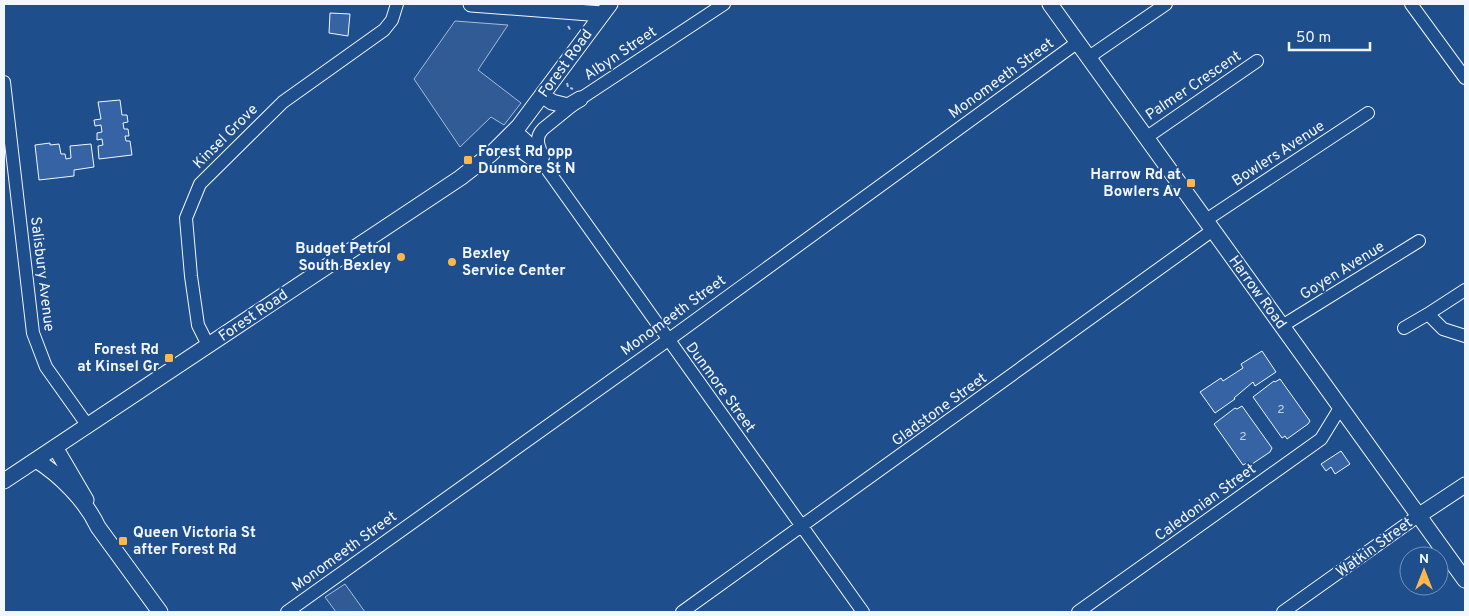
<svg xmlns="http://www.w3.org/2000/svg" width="1469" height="616" viewBox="0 0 1469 616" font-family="Overpass,sans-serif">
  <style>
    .built { fill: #305b95; stroke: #a8bbd7 }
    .building { fill: #3563a3; stroke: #f2f6ff }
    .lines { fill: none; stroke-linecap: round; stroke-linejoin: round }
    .minor-casing { stroke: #f2f6ff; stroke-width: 14 }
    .major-casing { stroke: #f2f6ff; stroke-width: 17 }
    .path { stroke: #b3c4dc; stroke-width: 2; stroke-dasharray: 4 2.5; stroke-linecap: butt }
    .minor { stroke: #1f4e8c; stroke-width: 12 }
    .major { stroke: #1f4e8c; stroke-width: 15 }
    .poi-dot { fill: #ffb74d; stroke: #1f4e8c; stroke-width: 2 }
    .labels { text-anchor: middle; stroke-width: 4; stroke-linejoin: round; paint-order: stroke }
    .number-label { font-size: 12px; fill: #c3d1e8 }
    .street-label { font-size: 15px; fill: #f2f6ff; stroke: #1f4e8c }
    .poi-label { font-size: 15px; font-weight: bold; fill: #f2f6ff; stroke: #1f4e8c; text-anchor: start }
  </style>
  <rect width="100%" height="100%" fill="#1f4e8c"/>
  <path class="built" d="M455,21L508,25L478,70L521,103L504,125L491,117L460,147L414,79Z
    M345,584L365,612H336L325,597Z"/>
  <path class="building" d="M330,13L350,14L348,36L329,33Z
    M120,100L122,115H127L128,122L123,123L124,129H128L129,136H125L126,141H130L132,155L99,159L98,146L103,145L102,139L97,140V133L102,132L101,125L95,126L94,120L101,119L98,102Z
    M50,143V145L59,144L61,154H65L66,159L71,158L70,146L91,144L94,167L74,170V176L39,180L35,145Z
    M1262,351L1276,372L1255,386L1253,382L1234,398L1235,399L1215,413L1200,392L1221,378L1223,381L1243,368L1241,364Z
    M1280,379L1310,421L1308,424L1287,439L1285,436L1282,438L1253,397L1274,381L1275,382Z
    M1242,406L1272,448L1270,452L1249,466L1247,463L1243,465L1214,424L1235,408L1237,409Z
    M1341,451L1350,464L1335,474L1331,467L1326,471L1321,464Z"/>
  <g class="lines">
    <defs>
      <path id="minor" d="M1411,4L1465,78
        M1089,57L1166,4
        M4,82L33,333L46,367L88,426
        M515,130L527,141L863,612
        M509,137L524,154L539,165
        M1147,137L1257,61
        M543,157C539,147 534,138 543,129L580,99L724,4
        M1206,220L1368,113
        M1465,290L1428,314L1443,329L1465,336
        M1282,326L1419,241
        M1404,328L1428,314
        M208,345L198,325L191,276L186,218L200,184L283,102L384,30L392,20L397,4
        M287,612L675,335L1078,42
        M682,612L1213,230
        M1078,612L1321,439L1340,408
        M1283,612L1418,516"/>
      <path id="major" d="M471,4L602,14
        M1050,4L1465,580
        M542,95L552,102L568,106L580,99
        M55,447L86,500
        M36,460C60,475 86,501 98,527L160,612
        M4,481L460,178L491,154L519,126L610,4
        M1418,516L1465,485"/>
    </defs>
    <use href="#minor" class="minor-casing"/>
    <use href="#major" class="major-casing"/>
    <path class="path" d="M568,26L571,31
      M567,83L568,87L573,89"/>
    <use href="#minor" class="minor"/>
    <use href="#major" class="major"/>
  </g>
  <g class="poi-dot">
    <rect x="463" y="155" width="10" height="10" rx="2.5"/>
    <rect x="1186" y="178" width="10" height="10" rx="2.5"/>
    <circle cx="401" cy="257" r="5"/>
    <circle cx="452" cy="262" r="5"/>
    <rect x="164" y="353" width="10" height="10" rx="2.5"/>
    <rect x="118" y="536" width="10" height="10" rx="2.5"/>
  </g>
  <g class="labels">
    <g class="number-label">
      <text x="1281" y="413">2</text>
      <text x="1243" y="440">2</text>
    </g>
    <g class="street-label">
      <text transform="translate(620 53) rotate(-34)" y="5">Albyn Street</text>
      <text transform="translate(565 63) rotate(-54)" y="5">Forest Road</text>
      <text transform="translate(1001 78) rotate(-36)" y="5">Monomeeth Street</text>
      <text transform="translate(1193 85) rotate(-34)" y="5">Palmer Crescent</text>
      <text transform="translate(225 136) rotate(-45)" y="5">Kinsel Grove</text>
      <text transform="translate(1278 153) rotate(-33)" y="5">Bowlers Avenue</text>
      <text transform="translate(1342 270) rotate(-32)" y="5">Goyen Avenue</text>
      <text transform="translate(43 274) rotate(83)" y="5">Salisbury Avenue</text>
      <text transform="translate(1258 292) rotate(54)" y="5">Harrow Road</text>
      <text transform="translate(253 315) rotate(-34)" y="5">Forest Road</text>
      <text transform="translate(673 315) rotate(-36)" y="5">Monomeeth Street</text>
      <text transform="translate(721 387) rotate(54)" y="5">Dunmore Street</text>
      <text transform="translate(939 409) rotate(-36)" y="5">Gladstone Street</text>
      <text transform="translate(1205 502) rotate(-36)" y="5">Caledonian Street</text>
      <text transform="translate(1374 547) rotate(-36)" y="5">Watkin Street</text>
      <text transform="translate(344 551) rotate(-36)" y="5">Monomeeth Street</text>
    </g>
    <g class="poi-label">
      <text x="478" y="156">Forest Rd opp<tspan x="478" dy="17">Dunmore St N</tspan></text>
      <text x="1181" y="179" text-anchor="end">Harrow Rd at<tspan x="1181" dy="17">Bowlers Av</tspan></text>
      <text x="391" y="253" text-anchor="end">Budget Petrol<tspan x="391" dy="17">South Bexley</tspan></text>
      <text x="462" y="258">Bexley<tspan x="462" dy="17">Service Center</tspan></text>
      <text x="159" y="354" text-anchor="end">Forest Rd<tspan x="159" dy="17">at Kinsel Gr</tspan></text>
      <text x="133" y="537">Queen Victoria St<tspan x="133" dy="17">after Forest Rd</tspan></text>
    </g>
  </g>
  <rect width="1469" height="616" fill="none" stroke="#f2f6ff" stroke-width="10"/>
  <g transform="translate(1424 571)"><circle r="24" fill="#1f4e8c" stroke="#7391ba"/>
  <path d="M0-4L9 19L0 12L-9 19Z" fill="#ffb74d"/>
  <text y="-8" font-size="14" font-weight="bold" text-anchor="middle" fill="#f2f6ff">N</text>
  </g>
  <path d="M1289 42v8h81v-8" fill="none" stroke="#f2f6ff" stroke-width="2.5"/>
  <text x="1296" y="42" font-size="15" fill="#f2f6ff" stroke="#1f4e8c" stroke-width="4" paint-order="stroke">50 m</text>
</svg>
